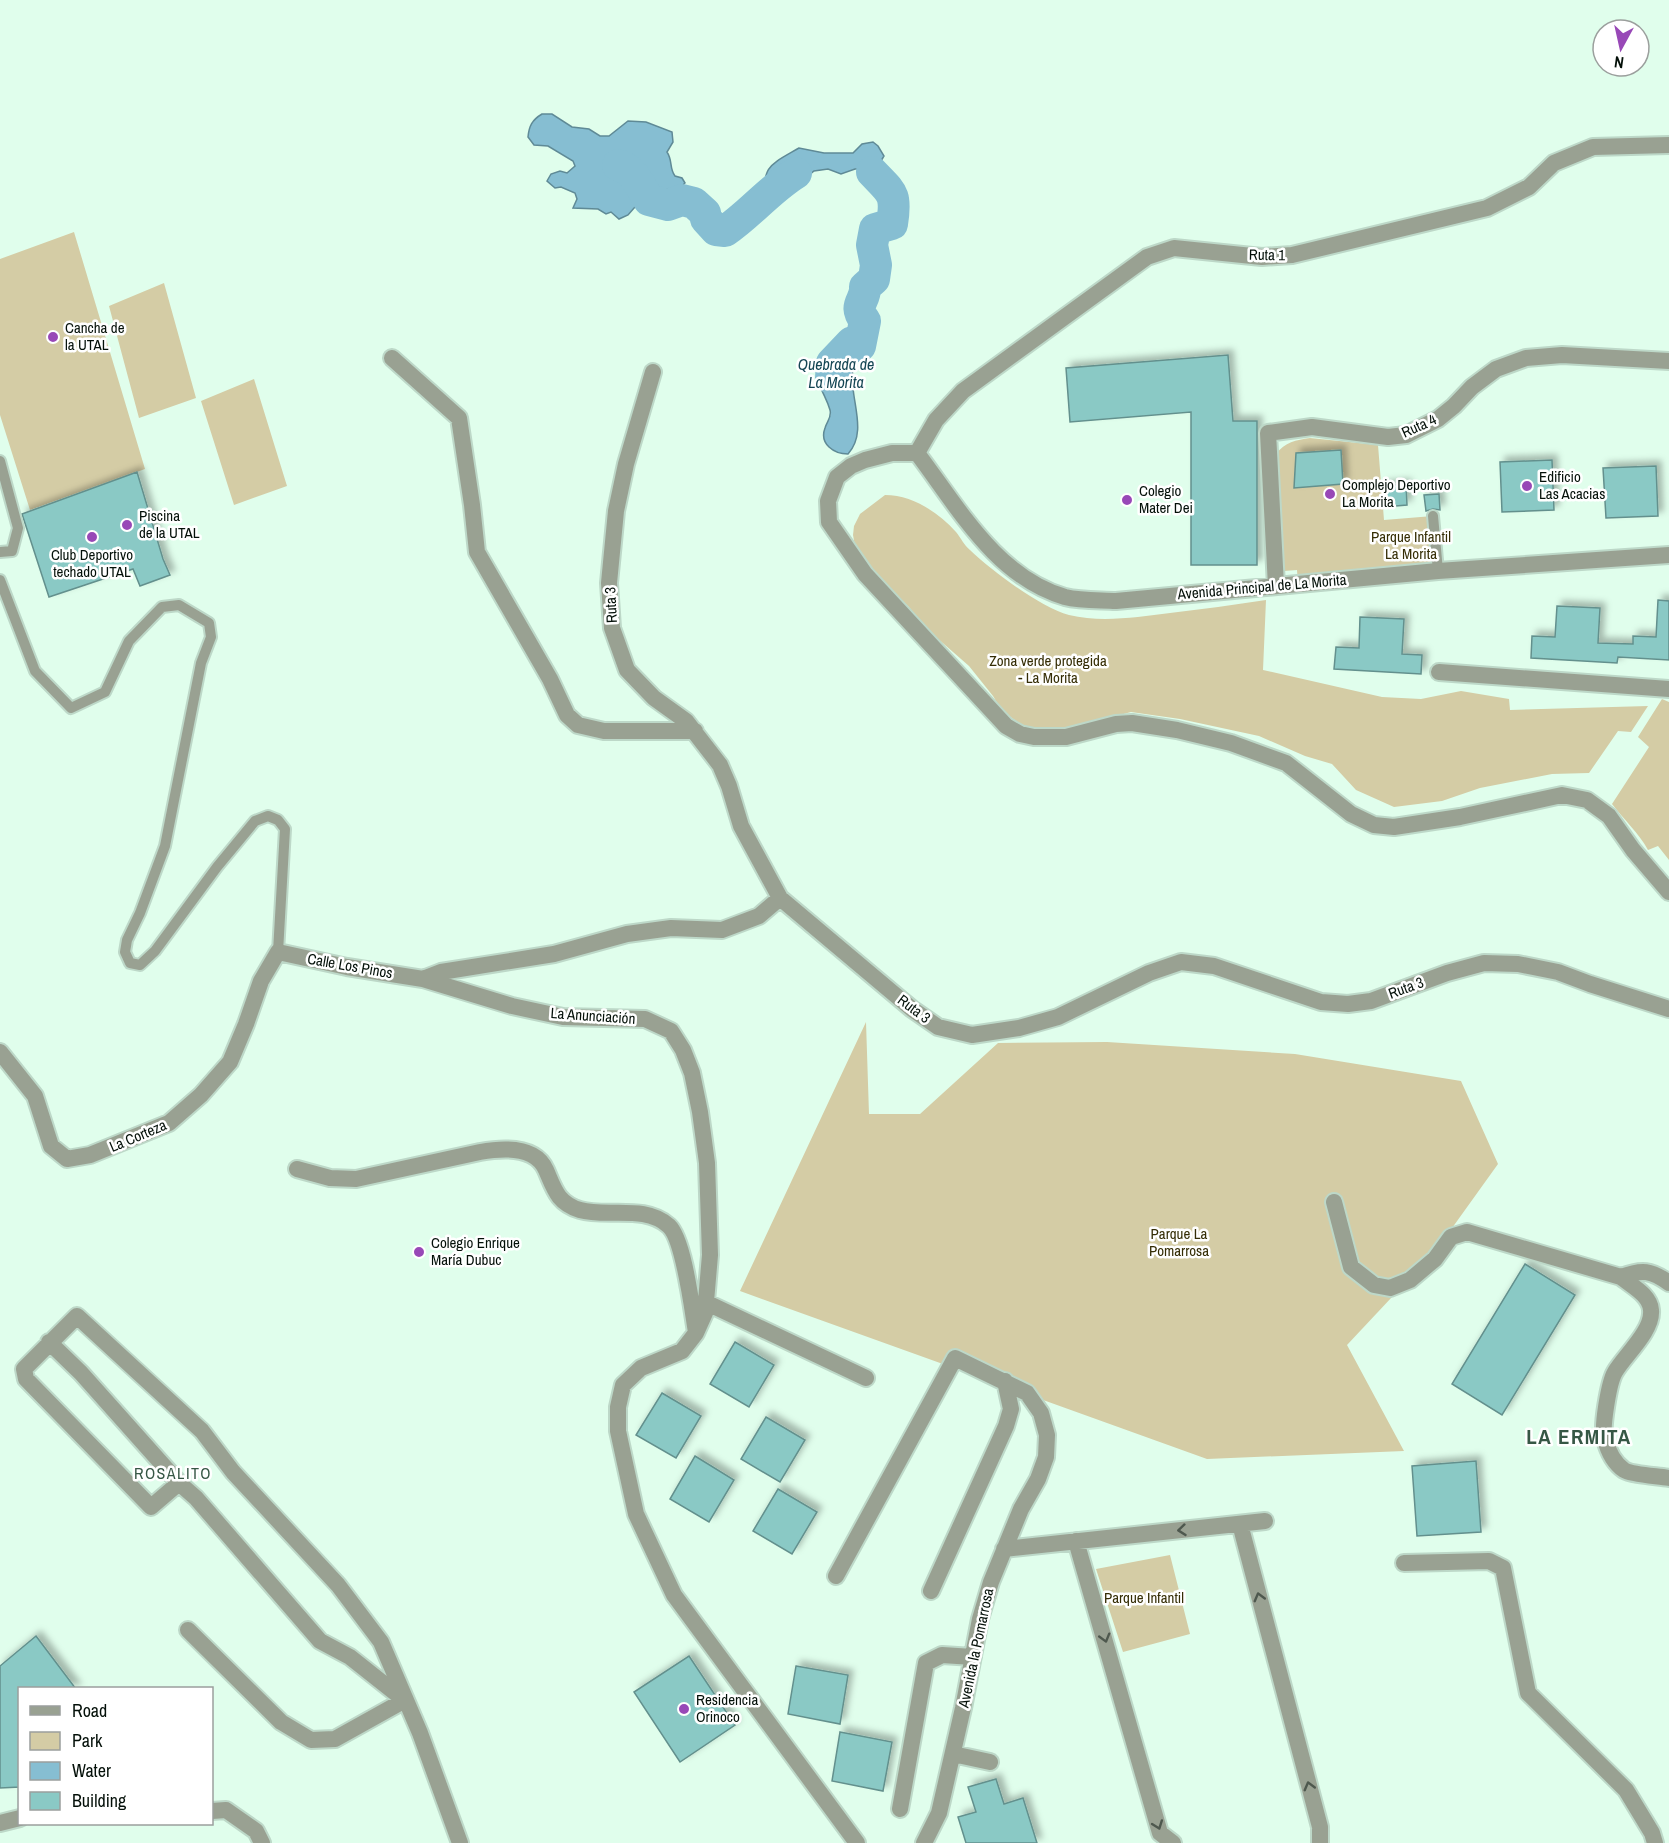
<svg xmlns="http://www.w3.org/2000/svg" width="1669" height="1843" viewBox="0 0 1669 1843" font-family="'Archivo Narrow',sans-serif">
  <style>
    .green { fill: #d4cca5 }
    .water { fill: #86bed2; stroke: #5f8a96; stroke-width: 1.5 }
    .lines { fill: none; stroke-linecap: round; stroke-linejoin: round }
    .river { stroke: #86bed2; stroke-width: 32 }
    .building { fill: #8ac9c5; stroke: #63908d; stroke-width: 1.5; filter: url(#shadow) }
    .service-casing { stroke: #bdd8c8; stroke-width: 14 }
    .minor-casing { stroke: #bdd8c8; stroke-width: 20 }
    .service { stroke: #99a192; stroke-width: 10 }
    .minor { stroke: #99a192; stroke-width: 16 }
    .oneway { stroke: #4e584e }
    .poi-dot { fill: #9848b7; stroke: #fff; stroke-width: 2 }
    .labels { text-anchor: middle; stroke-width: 5; stroke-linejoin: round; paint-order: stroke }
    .street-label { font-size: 15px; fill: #041009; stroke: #fff }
    .poi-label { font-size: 15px; fill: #041009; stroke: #fff; text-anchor: start }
    .park-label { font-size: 15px; fill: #352d05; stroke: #fff }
    .water-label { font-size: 16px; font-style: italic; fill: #144553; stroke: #fff }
    .neighbourhood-label { font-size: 16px; letter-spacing: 1.5px; fill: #365745; stroke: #fff }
    .district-label { font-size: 21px; font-weight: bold; letter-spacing: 1.5px; fill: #365745; stroke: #fff }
  </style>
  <defs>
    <filter id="shadow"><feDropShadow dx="5" dy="-5" stdDeviation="3" flood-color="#0004"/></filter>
  </defs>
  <rect width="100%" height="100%" fill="#e0feec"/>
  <path class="green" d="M74,232L145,469L30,510L0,415V259Z
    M164,283L196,398L139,418L109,306Z
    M254,379L287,486L234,505L201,401Z
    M1310,438L1378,445L1384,520L1433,516L1438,571L1298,583L1297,570L1284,571L1276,454C1285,442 1296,440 1310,438Z
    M885,495C912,495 938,512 956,532C961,538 964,545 970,550C992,571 1040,607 1069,615C1102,623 1137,617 1170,613C1202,609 1234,605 1266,600L1263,670L1382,697L1421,699L1461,691L1509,699L1510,710L1648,706L1631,732L1618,731L1589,773L1552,774L1480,788L1442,801L1394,807L1356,790L1332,764L1305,756L1259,736L1180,719L1131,712L1064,730L1026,728L1002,711L993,696L969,666L929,631L908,606L871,571L855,546L853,535L854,526L860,514Z
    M1662,699L1669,702V860L1658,846L1648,850C1639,833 1624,820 1612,804L1649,747L1638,737Z
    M866,1022L869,1114H920L998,1043L1107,1042L1295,1054L1461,1081L1498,1164L1437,1249L1347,1345L1404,1451L1207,1459L740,1291Z
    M1170,1555L1190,1634L1123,1652L1096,1569Z"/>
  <path class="water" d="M542,114H552L572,127L589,129L600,136H609L628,121L646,122L672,132L673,142L667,152C673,161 669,168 675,176L682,178L685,183L680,188L654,190L642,199L628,215L619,219L611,212L606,214L598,209L573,208L577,199L575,193L561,187L555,188L547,181L551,174L560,171L567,173L575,166L573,161L548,146L534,145L528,137C529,126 532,120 542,114Z
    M873,142L878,146L884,156L878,166C880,176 889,178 898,180L902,196L900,203L895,206H889L885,201L884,192L871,181L866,169H855L841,174L828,169L814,171L802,181L790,186L775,200L763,201C764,165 768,166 799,148L824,153H853L862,144Z
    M851,343L860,346L850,359C854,370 852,377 853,388C855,410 865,435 848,454C834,454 819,444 825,428C827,421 832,417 830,410C825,393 818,390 818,369L828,355Z"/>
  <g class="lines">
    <path class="river" d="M618,165C634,169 641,188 649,200L668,205L682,200L694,203L705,213L706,219L716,230L725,231C750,214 770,189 796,173
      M831,378L832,363L851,343L860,346L865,321C852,304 866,302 865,287L874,279L876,265L872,245L875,229L892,224C897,193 892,193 872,172"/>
  </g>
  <path class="building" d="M1228,355L1233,421H1257V565H1191V412L1070,422L1066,368Z
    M1341,450L1343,484L1294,488L1296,453Z
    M1552,460L1554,510L1502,512L1500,462Z
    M1656,466L1658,516L1606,518L1603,468Z
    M137,472L163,559L170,575L140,586L133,569L49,597L22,514Z
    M1406,484L1407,505L1384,507L1383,486Z
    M1439,494L1440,510L1433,509L1426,511L1424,495Z
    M1658,600L1669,601V660L1618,657L1617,663L1531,658L1532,636L1555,637L1557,606L1600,608L1598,643L1633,644V636L1656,637Z
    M1360,617L1404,619L1402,654L1422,655L1421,674L1334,669L1336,647L1359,648Z
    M1525,1264L1575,1295L1502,1415L1452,1384Z
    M735,1342L774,1365L749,1407L710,1384Z
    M662,1393L701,1416L676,1458L636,1435Z
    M766,1417L805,1440L780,1482L741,1459Z
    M695,1456L734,1480L709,1522L670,1499Z
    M1476,1461L1481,1532L1417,1536L1412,1466Z
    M778,1489L817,1512L792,1554L753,1531Z
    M36,1636L76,1689H20V1787L0,1788V1666Z
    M689,1656L735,1725L680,1762L634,1692Z
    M796,1666L848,1675L840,1724L788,1714Z
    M840,1732L892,1742L883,1791L832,1781Z
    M996,1779L1004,1804L1023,1798L1037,1843H966L958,1817L976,1812L968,1787Z"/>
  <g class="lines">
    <defs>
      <path id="service" d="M0,461L18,528L12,551L0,552
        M1433,516L1438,571
        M0,580L35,671L71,708L105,692L129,641L162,607L179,605L209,623L211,637L201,663L165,846L140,913L127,940L125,952L130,963L140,965L155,951L217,867L255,821L268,816L278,820L285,829L278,952"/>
      <path id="minor" d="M392,358L459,418L472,505L477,552L550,679L567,715L578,725L604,731H695
        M653,372L626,464L616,511L609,583L612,628L627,670L654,698L686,721L720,765L729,786L741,826L780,898L912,1009L938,1027L972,1035L1019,1028L1058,1017L1149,973L1181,962L1214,966L1321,1002L1348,1004L1371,1001L1447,973L1484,963L1518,964L1558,972L1590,984L1669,1009
        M917,453H892L865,460L851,466L837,477L828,501L829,522L865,574L1006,726L1020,734L1034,737H1066L1116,724L1132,723L1177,730L1231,743L1286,763L1351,814L1374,825L1394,827L1460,817L1562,795L1587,800L1609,816L1633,850L1669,892
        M917,453L936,420L963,391L1147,257L1174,248L1262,257L1292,255L1487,208L1529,187L1554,163L1593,147L1669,145
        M917,453C958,507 996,577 1065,597C1081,601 1100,600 1116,601L1438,571L1669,555
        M1276,586L1268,433L1312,427L1388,437L1406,435L1438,419L1454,406L1472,387L1496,369L1526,358L1562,355L1669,361
        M1439,672L1669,689
        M423,979L441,972L554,954L627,934L671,928L722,930L759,916L780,898
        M0,1052L35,1096L51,1146L67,1159L90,1155L169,1123L201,1095L230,1062L246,1024L261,981L278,952L347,967L423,979L512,1006L563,1017L645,1019L671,1031L683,1050L692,1073L700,1112L707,1163L710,1255L705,1313L696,1333L682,1351L641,1368L623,1385L618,1407V1431L636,1514L674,1595L857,1843
        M297,1169L330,1178L356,1179L480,1152C502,1148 535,1145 546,1170C554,1188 557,1203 580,1210C607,1218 645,1204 669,1226C684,1240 692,1309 696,1332
        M1334,1202L1351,1267L1374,1285L1390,1288L1410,1280L1435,1259L1451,1237L1467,1232L1621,1277C1632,1286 1650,1295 1651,1310C1653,1331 1625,1355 1615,1372C1609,1382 1601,1429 1605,1439C1608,1451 1614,1463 1624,1470C1632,1475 1658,1476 1669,1478
        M1621,1277C1642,1269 1651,1270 1669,1283
        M705,1302L866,1378
        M49,1342L81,1373L179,1483L151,1507L26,1379L24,1369L77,1316L202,1431L233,1472L338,1585L381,1642L420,1733L460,1843
        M179,1483L196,1498L320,1641L350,1657L403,1699
        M1240,1524L1320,1827V1843
        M1076,1541L1160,1833L1173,1843
        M1004,1549L1265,1521
        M1404,1563L1489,1561L1503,1568L1528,1693L1626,1790L1652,1833L1655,1843
        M836,1576L955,1358L1027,1393L1041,1413L1047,1435L1046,1457L1038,1479L1021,1509L991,1582L980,1619L963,1708L939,1813L924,1843
        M931,1591L1006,1426L1011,1409L1005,1381
        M188,1630L281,1722L311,1740L335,1739L405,1700
        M953,1754L990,1762
        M900,1809L926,1663L942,1655L973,1657
        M212,1811L226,1810L256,1831L262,1843
        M0,1823L20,1818"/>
    </defs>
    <use href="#service" class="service-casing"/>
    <use href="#minor" class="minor-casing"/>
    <use href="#service" class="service"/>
    <use href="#minor" class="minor"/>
  </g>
  <defs><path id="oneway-chevron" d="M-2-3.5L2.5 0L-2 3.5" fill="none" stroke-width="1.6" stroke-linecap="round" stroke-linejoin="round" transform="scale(1.5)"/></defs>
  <g class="oneway">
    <use href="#oneway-chevron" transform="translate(1182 1530) rotate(174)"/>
    <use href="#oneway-chevron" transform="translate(1259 1597) rotate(-105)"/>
    <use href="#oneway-chevron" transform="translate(1105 1638) rotate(74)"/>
    <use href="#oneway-chevron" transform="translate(1309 1786) rotate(-105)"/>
    <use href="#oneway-chevron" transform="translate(1158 1825) rotate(70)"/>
  </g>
  <g class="poi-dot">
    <circle cx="53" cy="337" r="6"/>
    <circle cx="1527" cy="486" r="6"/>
    <circle cx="1330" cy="494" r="6"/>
    <circle cx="1127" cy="500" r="6"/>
    <circle cx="127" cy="525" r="6"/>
    <circle cx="92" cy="537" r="6"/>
    <circle cx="419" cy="1252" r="6"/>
    <circle cx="684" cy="1709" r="6"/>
  </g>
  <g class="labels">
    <g class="street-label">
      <text transform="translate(1267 255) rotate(1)" y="5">Ruta 1</text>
      <text transform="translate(1419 426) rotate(-24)" y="5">Ruta 4</text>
      <text transform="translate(1262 587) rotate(-5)" y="5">Avenida Principal de La Morita</text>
      <text transform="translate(611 605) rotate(-93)" y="5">Ruta 3</text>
      <text transform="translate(350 966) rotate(10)" y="5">Calle Los Pinos</text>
      <text transform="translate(1406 988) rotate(-20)" y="5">Ruta 3</text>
      <text transform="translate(914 1009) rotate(37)" y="5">Ruta 3</text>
      <text transform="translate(593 1016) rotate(4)" y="5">La Anunciación</text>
      <text transform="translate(138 1136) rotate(-23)" y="5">La Corteza</text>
      <text transform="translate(976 1648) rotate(-78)" y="5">Avenida la Pomarrosa</text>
    </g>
    <g class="poi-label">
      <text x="65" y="333">Cancha de<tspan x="65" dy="17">la UTAL</tspan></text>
      <text x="1539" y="482">Edificio<tspan x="1539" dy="17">Las Acacias</tspan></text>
      <text x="1342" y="490">Complejo Deportivo<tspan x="1342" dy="17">La Morita</tspan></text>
      <text x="1139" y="496">Colegio<tspan x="1139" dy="17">Mater Dei</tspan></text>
      <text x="139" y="521">Piscina<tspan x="139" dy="17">de la UTAL</tspan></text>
      <text x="92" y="560" text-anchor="middle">Club Deportivo<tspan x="92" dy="17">techado UTAL</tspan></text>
      <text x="431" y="1248">Colegio Enrique<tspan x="431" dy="17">María Dubuc</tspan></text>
      <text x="696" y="1705">Residencia<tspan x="696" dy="17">Orinoco</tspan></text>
    </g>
    <g class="park-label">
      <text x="1411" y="542">Parque Infantil<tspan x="1411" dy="17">La Morita</tspan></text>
      <text x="1048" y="666">Zona verde protegida<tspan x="1048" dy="17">- La Morita</tspan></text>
      <text x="1179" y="1239">Parque La<tspan x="1179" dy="17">Pomarrosa</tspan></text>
      <text x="1144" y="1603">Parque Infantil</text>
    </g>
    <g class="water-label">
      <text x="836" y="370">Quebrada de<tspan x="836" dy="18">La Morita</tspan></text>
    </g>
    <g class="neighbourhood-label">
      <text x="173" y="1479">ROSALITO</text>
    </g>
    <g class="district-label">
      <text x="1579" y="1444">LA ERMITA</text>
    </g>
  </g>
  <rect x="18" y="1687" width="195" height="138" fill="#ffffff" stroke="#9b9f9d" stroke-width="1.5"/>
  <rect x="30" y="1706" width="30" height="9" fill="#99a192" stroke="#9b9f9d" stroke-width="1.5"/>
  <text x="72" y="1717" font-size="18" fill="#041009">Road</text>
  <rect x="30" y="1732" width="30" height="18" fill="#d4cca5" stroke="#9b9f9d" stroke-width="1.5"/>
  <text x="72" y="1747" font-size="18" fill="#041009">Park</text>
  <rect x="30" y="1762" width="30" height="18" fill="#86bed2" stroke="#9b9f9d" stroke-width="1.5"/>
  <text x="72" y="1777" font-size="18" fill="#041009">Water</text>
  <rect x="30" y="1792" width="30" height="18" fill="#8ac9c5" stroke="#9b9f9d" stroke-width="1.5"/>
  <text x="72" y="1807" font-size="18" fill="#041009">Building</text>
  <g transform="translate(1621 48) rotate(188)"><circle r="28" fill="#ffffff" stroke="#9b9f9d" stroke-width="1.5"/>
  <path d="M0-4.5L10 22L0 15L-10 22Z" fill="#9848b7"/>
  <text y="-9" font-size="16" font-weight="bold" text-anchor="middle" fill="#041009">N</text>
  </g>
</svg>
